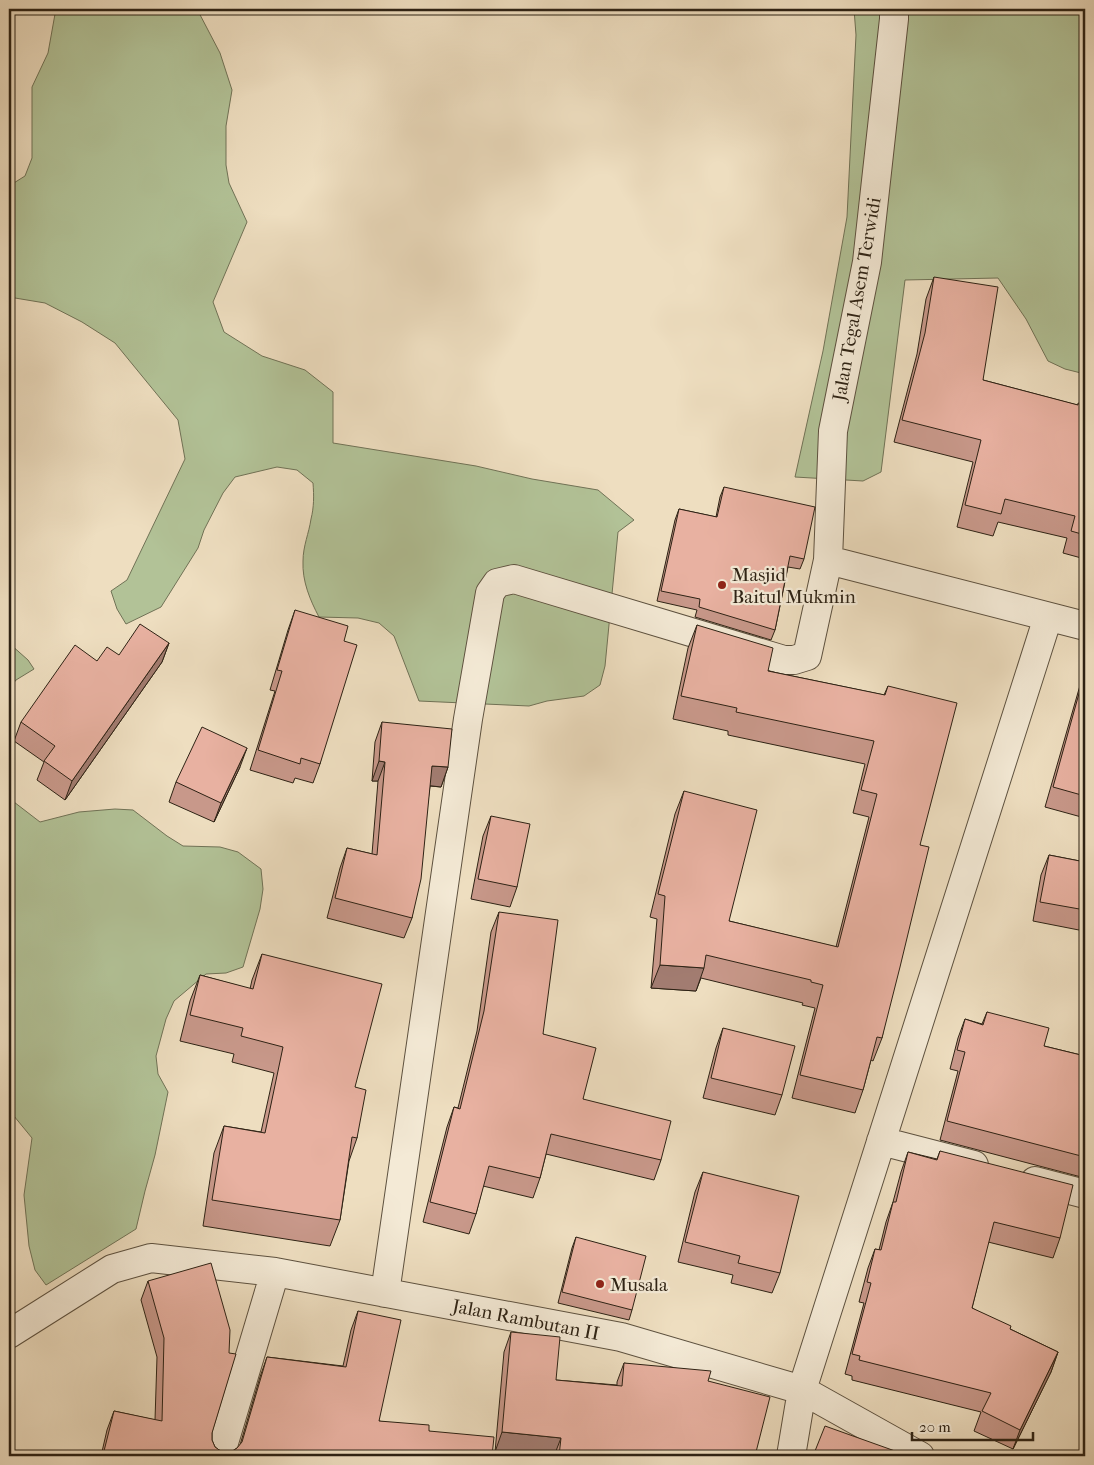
<svg xmlns="http://www.w3.org/2000/svg" width="1094" height="1465" viewBox="0 0 1094 1465" font-family="'IM FELL French Canon',serif">
  <style>
    .green { fill: #b2c297; stroke: #707256 }
    .lines { fill: none; stroke-linecap: round; stroke-linejoin: round }
    .street-casing { stroke: #5d513f; stroke-width: 30 }
    .street { stroke: #f4ead6; stroke-width: 28 }
    .wall { fill: #c8988a; stroke: #2d2214 }
    .shaded-wall { fill: #a27c71; stroke: #2d2214 }
    .building { fill: #e8b1a1; stroke: #2d2214 }
    .poi-dot { fill: #8f2418; stroke: #f4ead6; stroke-width: 2 }
    .labels { text-anchor: middle; stroke-width: 4.5; stroke-linejoin: round; paint-order: stroke }
    .street-label { font-size: 19px; fill: #2d2214; stroke: #f4ead6 }
    .poi-label { font-size: 19px; fill: #2d2214; stroke: #f4ead6; text-anchor: start }
  </style>
  <rect width="100%" height="100%" fill="#eedec0"/>
  <filter id="stains"><feTurbulence type="fractalNoise" baseFrequency=".004" numOctaves="4"/><feColorMatrix values="0 0 0 0 .2 0 0 0 0 .09 0 0 0 0 .02 0 0 0 .5 -.17"/></filter>
  <radialGradient id="worn" r=".72"><stop offset=".6" stop-color="#630" stop-opacity="0"/><stop offset="1" stop-color="#630" stop-opacity=".3"/></radialGradient>
  <path class="green" d="M58,9H197L220,53L232,90L226,126V165L229,183L247,222L213,302L224,332L262,356L305,370L333,392V443L476,466L532,479L598,490L634,520L618,532L605,666L600,685L584,696L547,701L529,706L419,701L394,636L379,623L358,618L319,617C310,600 302,581 303,561C303,546 309,533 311,519C314,507 314,496 313,483L297,470L277,467L235,477L223,493L204,530L198,548L161,607L126,624L117,609L111,591L127,580L185,459L178,420L115,343L82,322L45,303L9,297V186L25,176L32,158V87L48,53L55,14Z
    M854,9H1085V374L1065,369L1048,361L1026,319L998,278L905,280L881,472L863,481L795,477L823,351L847,217L856,35Z
    M9,644H10L28,660L34,669L16,680L9,689Z
    M9,767L13,784L14,802L40,822L79,812L115,809L133,810L167,836L183,846L220,847L238,852L261,869L263,889L260,909L243,967L226,973L206,974L174,1001L166,1019L156,1056L158,1074L168,1092L155,1155L145,1191L136,1229L46,1285L35,1270L29,1246L24,1195L32,1138L9,1110Z"/>
  <g class="lines">
    <defs>
      <path id="street" d="M828,560L1085,626
        M881,1141L974,1165
        M1035,1181L1085,1194
        M385,1293L468,719L490,593L497,583L514,579L784,660H794L807,656L828,560L833,431L867,262L894,19V9
        M9,1334L112,1269L151,1258L275,1272L621,1337L802,1390L920,1456
        M220,1456L275,1272
        M791,1456L802,1390L1048,617"/>
    </defs>
    <use href="#street" class="street-casing"/>
    <use href="#street" class="street"/>
  </g>
  <path class="wall" d="M934,277L983,380L1077,405H1085V559L1063,553L1067,538L998,522L993,536L957,527L973,462L894,442L917,354L926,299Z
    M724,487L804,559L800,569L788,567L775,630L771,640L695,617L697,610L657,601L675,520L679,509L716,517L720,497Z
    M295,610L344,641L320,764L313,783L295,778L293,783L250,770L275,691L270,690L288,630Z
    M697,625L768,671L884,695L888,686L920,845L882,1038L873,1061L871,1060L863,1090L855,1113L792,1098L815,1008L802,1005L803,1003L701,978L696,991L651,988L657,919L650,917L675,814L684,791L729,921L836,947L869,817L853,813L865,764L728,735V731L673,719L688,648Z
    M169,643L162,662L65,800L37,780L44,762L14,741L21,722L97,661Z
    M1085,670V818L1045,807L1081,682Z
    M382,722L448,767L441,787L430,786L412,918L404,938L327,918L340,868L347,848L372,854L378,781H372L375,742Z
    M240,767L214,822L169,802L176,782Z
    M491,816L517,887L510,907L471,899L483,836Z
    M1049,855L1085,862V926L1084,931L1033,921L1041,875Z
    M499,912L543,1034L583,1099L661,1160L654,1180L546,1154L540,1178L533,1198L483,1186L476,1214L469,1234L423,1222L447,1127L454,1107L458,1108L477,1031L491,932Z
    M262,954L355,1087L357,1138L349,1161L340,1220L330,1246L203,1226L214,1153L224,1126L261,1132L274,1073L232,1062L234,1054L180,1041L190,1001L200,975L250,989L252,980Z
    M1085,963V985L1080,983Z
    M987,1012L1044,1046L1085,1056V1178L940,1140L958,1071L950,1069L958,1038L965,1019L982,1024Z
    M723,1028L782,1095L775,1115L703,1098L716,1048Z
    M940,1151L1060,1238L1053,1258L988,1242L972,1308L1010,1329L1058,1352L1051,1372L1013,1449L974,1431L981,1412L852,1380V1376L845,1374L864,1303L859,1302L868,1268L875,1249L879,1250L886,1222L893,1202L901,1172L908,1152L937,1159Z
    M703,1172L780,1273L772,1293L731,1283L733,1275L678,1262L695,1192Z
    M576,1237L632,1310L629,1320L558,1303L572,1248Z
    M148,1281L212,1433V1440L215,1447L222,1452H231L237,1448L240,1445L260,1377L267,1357L343,1366L351,1330L358,1311L379,1421L429,1431L492,1456H101L107,1430L114,1411L155,1420L157,1357L141,1300Z
    M511,1332L556,1380L617,1385V1382L624,1363L708,1381L755,1456H539L495,1452L504,1352Z"/>
  <path class="shaded-wall" d="M169,643L162,662L65,800L72,781Z
    M247,748L240,767L214,822L221,803Z
    M379,761L385,762L378,781H372Z
    M432,766L448,767L441,787L424,785Z
    M660,965L704,968L696,991L651,988Z
    M1058,1352L1051,1372L1013,1449L1020,1430Z
    M502,1432L561,1438L554,1456H539L495,1452Z"/>
  <path class="building" d="M934,277L998,287L983,380L1078,405V403L1085,405V535L1071,531L1075,516L1005,499L1001,514L965,505L981,440L902,420L925,333Z
    M724,487L815,507L804,559L790,556L775,630L699,607L700,599L661,591L679,509L717,517Z
    M295,610L348,626L344,641L357,645L320,764L301,758L300,764L258,750L282,671L277,670Z
    M140,624L169,643L72,781L44,761L55,746L21,722L75,645L97,661L107,647L119,655Z
    M697,625L773,648L768,671L885,695L888,686L957,703L920,845L929,847L900,967L882,1038L877,1037L863,1090L800,1075L823,985L811,982V980L706,955L704,968L660,965L665,896L658,894L684,791L757,810L729,921L838,947L877,794L861,790L874,741L736,712L737,708L681,696Z
    M1085,672V796L1053,787Z
    M382,722L452,729L448,767L432,766L421,879L412,918L335,898L347,848L377,855L385,762L379,761Z
    M202,727L247,748L221,803L176,782Z
    M491,816L530,824L517,887L478,879Z
    M1049,855L1085,862V910L1040,902Z
    M499,912L558,920L543,1034L596,1048L583,1099L671,1121L661,1160L551,1134L540,1178L489,1166L476,1214L430,1202L454,1107L460,1109L484,1011Z
    M262,954L382,984L355,1087L366,1090L357,1138L352,1137L340,1220L212,1200L224,1126L265,1133L283,1047L241,1036L243,1028L190,1015L200,975L253,989Z
    M1085,966V973H1083Z
    M987,1012L1049,1028L1044,1046L1085,1056V1157L947,1121L965,1052L957,1050L965,1019L983,1025Z
    M723,1028L795,1046L782,1095L711,1078Z
    M940,1151L1073,1185L1060,1238L994,1222L972,1308L1011,1326L1010,1329L1058,1352L1020,1430L982,1411L991,1393L859,1360L860,1356L852,1354L871,1283L867,1282L875,1249L881,1250L893,1202H896L908,1152L937,1160Z
    M703,1172L799,1196L780,1273L738,1263L740,1256L685,1242Z
    M576,1237L646,1256L632,1310L562,1292Z
    M211,1263L230,1330L229,1353L236,1354L212,1433V1440L215,1447L222,1452H231L237,1448L242,1442L267,1357L346,1367L358,1311L401,1320L379,1421L429,1425V1431L494,1437L492,1456H109L104,1451L114,1411L162,1421L164,1338L148,1281Z
    M511,1332L560,1337L556,1380L622,1386L624,1363L711,1371L708,1381L770,1397L755,1456H559L561,1438L502,1432Z
    M825,1426L909,1456H813Z"/>
  <g class="poi-dot">
    <circle cx="722" cy="585" r="5"/>
    <circle cx="600" cy="1284" r="5"/>
  </g>
  <g class="labels">
    <g class="street-label">
      <text transform="translate(856 299) rotate(-80)" y="7">Jalan Tegal Asem Terwidi</text>
      <text transform="translate(526 1319) rotate(11)" y="7">Jalan Rambutan II</text>
    </g>
    <g class="poi-label">
      <text x="732" y="581">Masjid<tspan x="732" dy="22">Baitul Mukmin</tspan></text>
      <text x="610" y="1291">Musala</text>
    </g>
  </g>
  <rect width="1094" height="1465" fill="none" stroke="#eedec0" stroke-width="30"/>
  <rect x="10" y="10" width="1074" height="1445" fill="none" stroke="#2d2214" stroke-width="2.5"/>
  <rect x="15" y="15" width="1064" height="1435" fill="none" stroke="#2d2214"/>
  <path d="M912 1432v8h121v-8" fill="none" stroke="#2d2214" stroke-width="2.5"/>
  <text x="919" y="1432" font-size="15" fill="#2d2214" stroke="#f4ead6" stroke-width="4" paint-order="stroke">20 m</text>
  <rect width="100%" height="100%" filter="url(#stains)"/>
  <rect width="100%" height="100%" fill="url(#worn)"/>
</svg>
